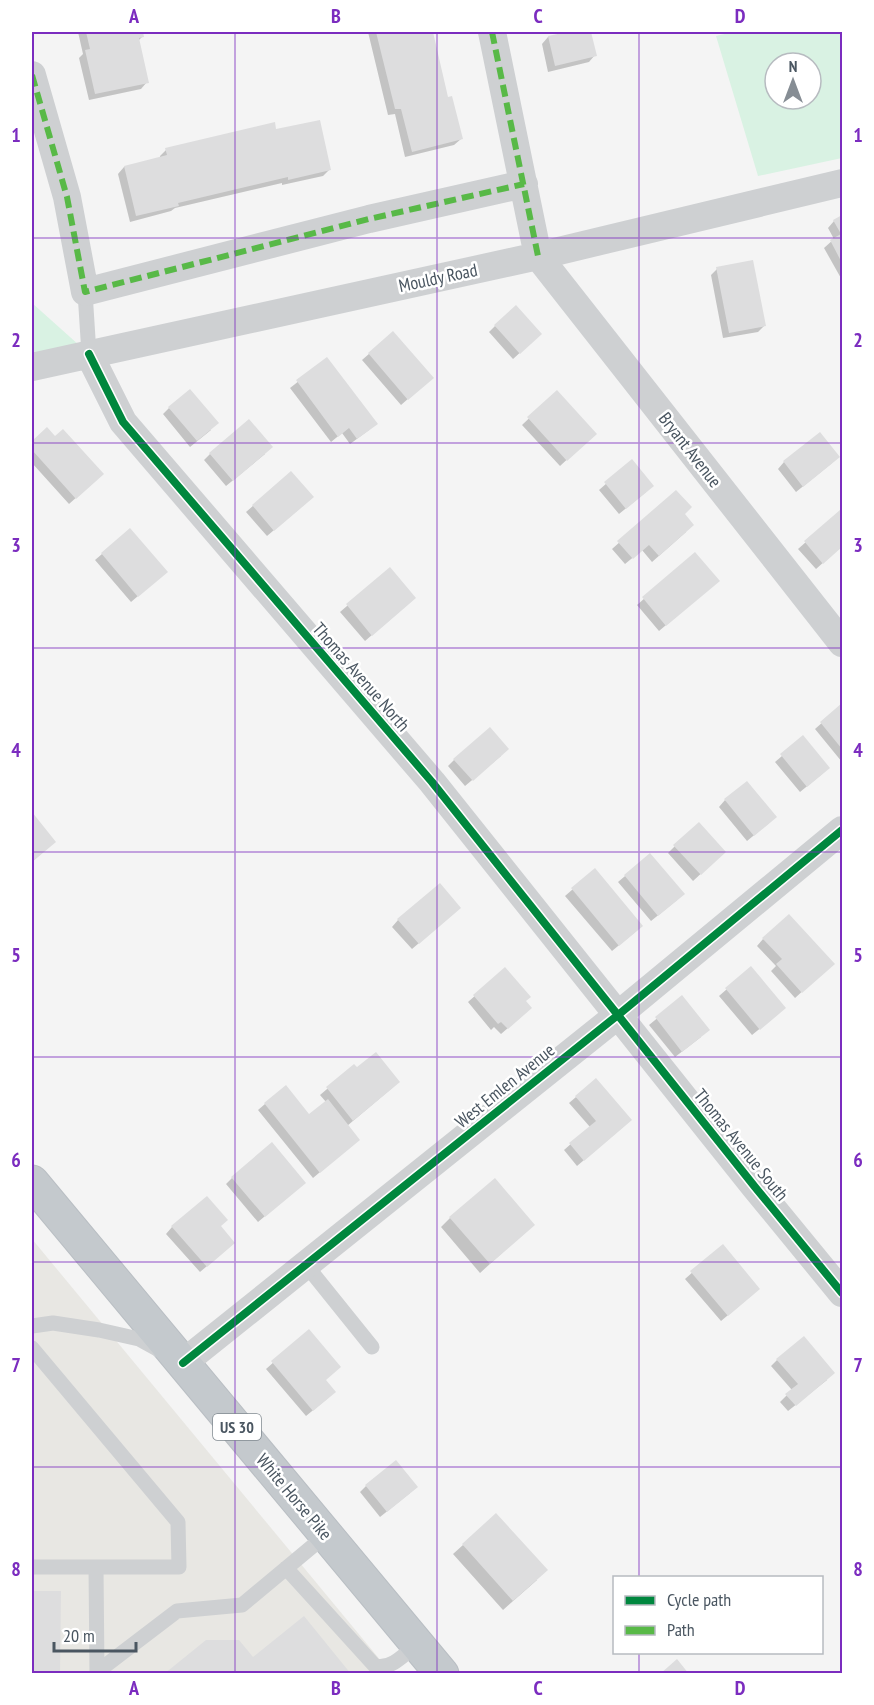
<svg xmlns="http://www.w3.org/2000/svg" width="874" height="1705" viewBox="0 0 874 1705" font-family="'PT Sans Narrow',sans-serif">
  <style>
    .commercial { fill: #e8e7e3 }
    .green { fill: #d9f2e3; fill-rule: evenodd }
    .shadow { fill: #0003 }
    .building { fill: #ddddde }
    .lines { fill: none; stroke-linecap: round; stroke-linejoin: round }
    .trunk-casing { stroke: #b9bec3; stroke-width: 35 }
    .service { stroke: #ced0d2; stroke-width: 15 }
    .minor { stroke: #ced0d2; stroke-width: 28 }
    .trunk { stroke: #c4c9cd; stroke-width: 33 }
    .quiet { stroke: #58b947; stroke-width: 6; stroke-dasharray: 12 6; stroke-linecap: butt }
    .cycleway-casing { stroke: #fff; stroke-width: 11 }
    .cycleway { stroke: #00873e; stroke-width: 8 }
    .grid { fill: none; stroke: #7b2cbf; stroke-width: 1.5; stroke-opacity: 0.55 }
    .labels { text-anchor: middle; stroke-width: 5; stroke-linejoin: round; paint-order: stroke }
    .shield { fill: #fff; stroke: #808990; stroke-width: 1.5 }
    .shield-label { font-size: 16px; font-weight: bold; fill: #4a5661 }
    .street-label { font-size: 18px; fill: #4a5661; stroke: #fff }
    .neatline { fill: none; stroke: #7b2cbf; stroke-width: 2 }
    .grid-label { font-size: 20px; text-anchor: middle; font-weight: bold; fill: #7b2cbf }
  </style>
  <rect width="100%" height="100%" fill="#f4f4f4"/>
  <path class="commercial" d="M32,1239L391,1673H32Z"/>
  <path class="green" d="M733,32H842V158L758,176L716,36ZM775,63H811V99H775Z
    M32,303L89,354L32,367Z"/>
  <path class="shadow" d="M78,32H141L142,37L138,41L147,82L141,89L89,100L79,58L83,54Z
    M368,32H432L447,99L461,139L454,145L405,157L395,114L388,115Z
    M573,32H590L595,55L589,62L548,72L542,44L548,37Z
    M275,131L330,169L323,176L282,185V183L175,208L171,211L130,222L118,174L124,167L160,158V156L166,150Z
    M842,217V280L824,248L834,239L828,228L834,221Z
    M717,269L764,326L758,332L723,338L711,275Z
    M495,326L534,340L513,359L489,332Z
    M393,333L425,384L401,405L362,360Z
    M327,359L369,430L350,444L342,433L331,442L290,388Z
    M557,392L588,440L560,466L522,425Z
    M169,408L211,430L190,447L163,414Z
    M47,429L96,480L69,504L32,463V443Z
    M210,454H265L226,486L204,460Z
    M631,462L646,492L619,514L599,490Z
    M784,462L832,463L796,492L778,469Z
    M291,473L306,503L267,536L246,512Z
    M676,492L683,514L686,532L652,562L642,550L625,564L612,549Z
    M840,512L842,515V546L816,569L798,549Z
    M102,554L159,578L131,602L95,560Z
    M695,554L711,587L659,631L637,605Z
    M390,569L408,604L365,641L340,612Z
    M842,705V762L815,729Z
    M803,738L822,774L800,792L775,762Z
    M501,756L465,786L448,766L454,760Z
    M725,800L769,823L747,841L719,807Z
    M32,815L54,842L32,862Z
    M675,846L718,858L693,881L668,853Z
    M650,855L677,900L651,921L618,882Z
    M595,870L635,932L612,951L565,896Z
    M453,914L412,949L392,927L398,920Z
    M763,939L826,970L795,998L771,971L776,966L757,946Z
    M751,968L778,1014L752,1035L719,996Z
    M505,969L524,1001V1014L501,1034L494,1027L491,1030L468,1002Z
    M682,998L701,1037L675,1057L649,1025Z
    M354,1066L392,1088L347,1126L358,1140L313,1178L258,1110L265,1104L309,1116L326,1102L320,1095Z
    M576,1097L624,1126L577,1166L564,1150L590,1127L569,1103Z
    M232,1178L297,1189L258,1222L226,1184Z
    M450,1218L533,1225L480,1273L441,1227Z
    M172,1227H219L227,1249L200,1272L166,1234Z
    M722,1246L752,1295L721,1321L685,1279Z
    M309,1331L324,1380L328,1398L306,1416L266,1369Z
    M777,1360L827,1380L788,1411L780,1402L792,1390L771,1366Z
    M366,1486L410,1493L380,1517L360,1492Z
    M463,1545L537,1580L503,1610L453,1554Z
    M32,1593H59V1674H32Z"/>
  <path class="building" d="M86,32H143L144,37L139,38L149,83L95,94L85,50L90,49Z
    M376,32H433L448,97L452,96L463,139L412,152L401,109H395Z
    M567,32H591L597,56L555,66L548,36Z
    M320,120L331,170L288,180V177L178,203L179,206L136,216L124,166L167,155L165,148L275,122L276,129Z
    M842,215V263L830,240L841,234L833,220Z
    M753,260L766,326L729,333L716,267Z
    M516,305L542,334L520,354L494,325Z
    M393,331L434,378L408,400L368,353Z
    M327,357L378,424L357,439L349,428L338,437L296,380Z
    M190,389L219,423L197,441L168,407Z
    M557,390L597,434L567,461L527,417Z
    M249,419L273,447L233,481L209,453Z
    M47,427L55,436L63,429L104,474L76,499L32,450V441Z
    M820,432L840,457L803,487L783,461Z
    M632,459L654,486L626,509L604,482Z
    M291,471L314,497L274,531L252,505Z
    M676,490L692,507L685,514L694,525L659,556L649,545L633,559L617,541Z
    M840,510L842,513V547L823,564L804,541Z
    M130,528L168,572L138,597L101,553Z
    M695,552L720,581L666,626L642,597Z
    M390,567L416,598L372,636L346,604Z
    M842,703V749L820,722Z
    M490,727L509,749L473,781L453,759Z
    M803,735L830,768L807,787L780,754Z
    M747,781L777,817L754,836L724,799Z
    M32,812L56,842L32,862Z
    M699,822L726,852L701,875L673,845Z
    M650,853L685,894L658,916L624,875Z
    M595,868L643,926L619,946L571,888Z
    M440,883L461,908L419,944L397,919Z
    M789,914L835,964L802,993L776,964L782,959L762,938Z
    M751,966L786,1008L760,1030L725,988Z
    M505,967L531,997L526,1001L532,1008L508,1029L501,1022L498,1024L473,995Z
    M682,995L710,1030L682,1052L655,1017Z
    M376,1052L400,1082L353,1121L326,1087L354,1064L357,1067Z
    M596,1078L632,1120L584,1161L569,1143L596,1121L575,1096Z
    M286,1085L309,1114L328,1099L360,1140L320,1173L264,1103Z
    M272,1142L306,1183L265,1217L231,1177Z
    M495,1178L535,1225L490,1264L449,1217Z
    M207,1196L228,1220L221,1226L235,1243L207,1267L171,1226Z
    M723,1244L760,1289L728,1316L690,1271Z
    M309,1329L341,1367L326,1380L336,1392L313,1411L271,1361Z
    M804,1336L835,1373L796,1406L785,1394L798,1384L776,1359Z
    M396,1460L418,1487L387,1512L365,1485Z
    M496,1513L548,1570L513,1601L462,1544Z
    M32,1591H61L60,1674H32Z
    M304,1616L351,1674H164L206,1640H239L253,1657Z
    M677,1659L689,1674H660Z"/>
  <g class="lines">
    <defs>
      <path id="trunk" d="M32,1182L442,1674"/>
    </defs>
    <use href="#trunk" class="trunk-casing"/>
    <path class="service" d="M85,292L89,354
      M306,1265L372,1347
      M32,1326L53,1323L99,1330L139,1339L159,1350
      M32,1348L178,1522L179,1567H32
      M96,1567L97,1674
      M286,1568L375,1666C391,1670 405,1654 417,1644
      M97,1672L177,1611L242,1605L326,1535"/>
    <path class="minor" d="M492,32L538,256L842,643
      M32,75L67,197L85,292L369,219L524,184
      M89,354L123,422L432,782L755,1187L842,1293
      M32,367L538,256L842,183
      M183,1363L618,1015L842,830"/>
    <use href="#trunk" class="trunk"/>
    <path class="quiet" d="M492,32L538,256
      M32,75L67,197L85,292L369,219L524,184"/>
    <defs>
      <path id="cycleway" d="M89,354L123,422L432,782L755,1187L842,1293
        M183,1363L618,1015L842,830"/>
    </defs>
    <use href="#cycleway" class="cycleway-casing"/>
    <use href="#cycleway" class="cycleway"/>
  </g>
  <path class="grid" d="M235,32V1674M437,32V1674M639,32V1578M32,238H842M32,443H842M32,648H842M32,852H842M32,1057H842M32,1262H842M32,1467H842M639,1652V1674"/>
  <g class="labels">
    <rect class="shield" x="213" y="1414" width="48" height="26" rx="4.5"/>
    <g class="shield-label">
      <text x="237" y="1433">US 30</text>
    </g>
    <g class="street-label">
      <text transform="translate(438 278) rotate(-12)" y="6">Mouldy Road</text>
      <text transform="translate(690 450) rotate(52)" y="6">Bryant Avenue</text>
      <text transform="translate(361 677) rotate(49)" y="6">Thomas Avenue North</text>
      <text transform="translate(505 1086) rotate(-39)" y="6">West Emlen Avenue</text>
      <text transform="translate(741 1145) rotate(51)" y="6">Thomas Avenue South</text>
      <text transform="translate(294 1497) rotate(50)" y="6">White Horse Pike</text>
    </g>
  </g>
  <rect width="874" height="1705" fill="none" stroke="#ffffff" stroke-width="66"/>
  <rect x="613" y="1576" width="210" height="78" fill="#ffffff" stroke="#b7bbc0" stroke-width="1.5"/>
  <rect x="625" y="1596" width="30" height="9" fill="#00873e" stroke="#b7bbc0" stroke-width="1.5"/>
  <text x="667" y="1606" font-size="18" fill="#4a5661">Cycle path</text>
  <rect x="625" y="1626" width="30" height="9" fill="#58b947" stroke="#b7bbc0" stroke-width="1.5"/>
  <text x="667" y="1636" font-size="18" fill="#4a5661">Path</text>
  <g transform="translate(793 81)"><circle r="28" fill="#ffffff" stroke="#b7bbc0" stroke-width="1.5"/>
  <path d="M0-4.5L10 22L0 15L-10 22Z" fill="#868d94"/>
  <text y="-9" font-size="16" font-weight="bold" text-anchor="middle" fill="#4a5661">N</text>
  </g>
  <path d="M54 1642v9h82v-9" fill="none" stroke="#4a5661" stroke-width="3"/>
  <text x="63" y="1642" font-size="18" fill="#4a5661" stroke="#ffffff" stroke-width="4.5" paint-order="stroke">20 m</text>
  <rect x="33" y="33" width="808" height="1639" class="neatline"/>
  <g class="grid-label">
    <text x="134" y="23">A</text>
    <text x="336" y="23">B</text>
    <text x="538" y="23">C</text>
    <text x="740" y="23">D</text>
    <text x="16" y="142">1</text>
    <text x="858" y="142">1</text>
    <text x="16" y="347">2</text>
    <text x="858" y="347">2</text>
    <text x="16" y="552">3</text>
    <text x="858" y="552">3</text>
    <text x="16" y="757">4</text>
    <text x="858" y="757">4</text>
    <text x="16" y="962">5</text>
    <text x="858" y="962">5</text>
    <text x="16" y="1167">6</text>
    <text x="858" y="1167">6</text>
    <text x="16" y="1372">7</text>
    <text x="858" y="1372">7</text>
    <text x="16" y="1576">8</text>
    <text x="858" y="1576">8</text>
    <text x="134" y="1695">A</text>
    <text x="336" y="1695">B</text>
    <text x="538" y="1695">C</text>
    <text x="740" y="1695">D</text>
  </g>
</svg>
